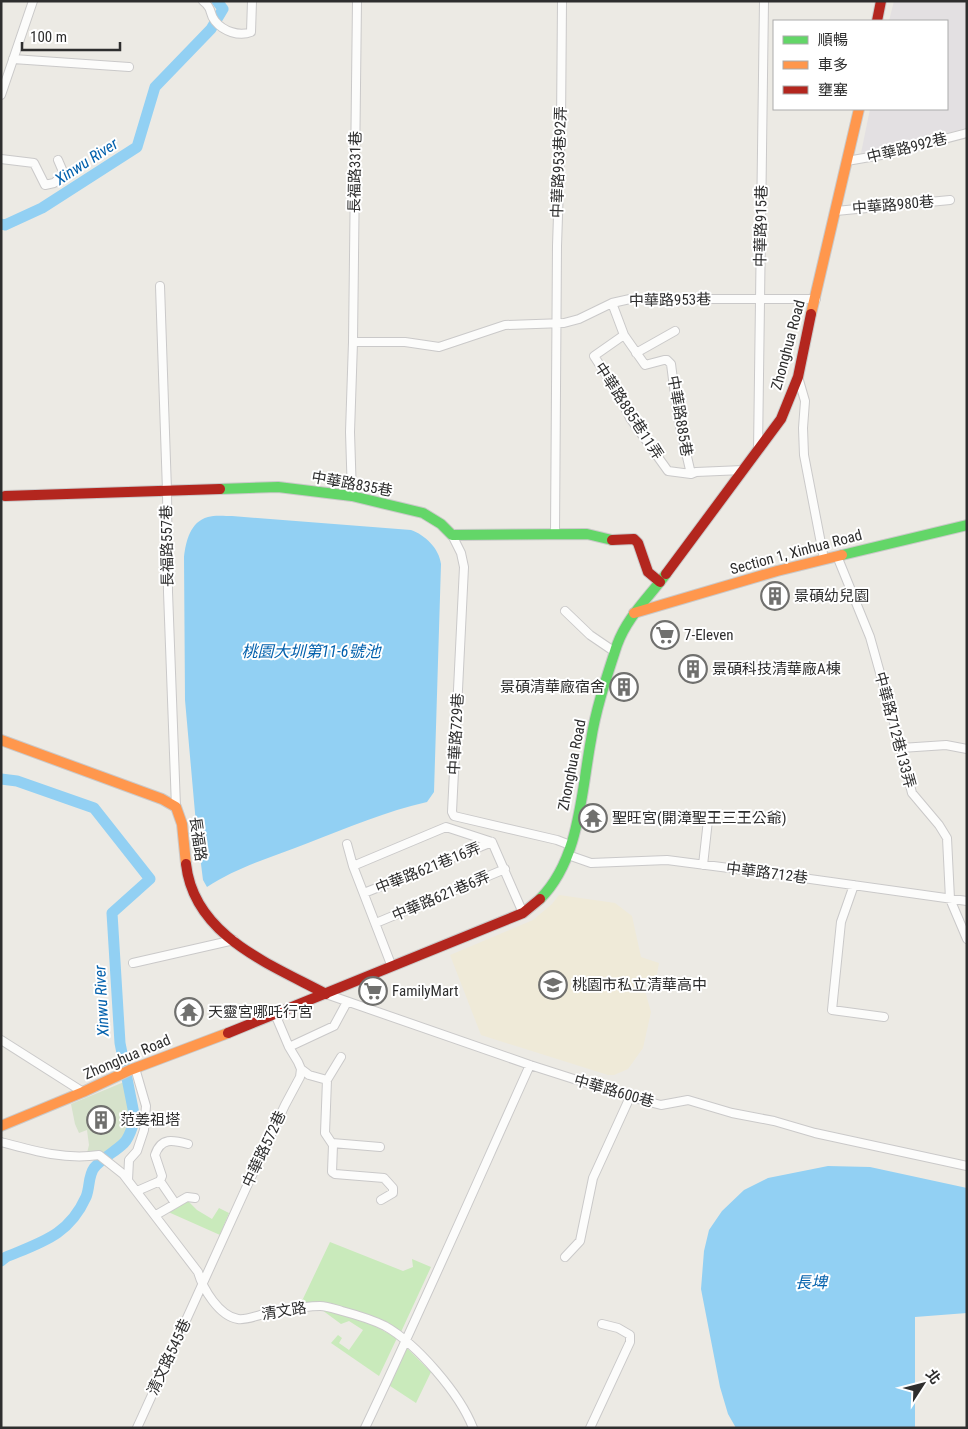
<svg xmlns="http://www.w3.org/2000/svg" width="968" height="1429" viewBox="0 0 968 1429" font-family="'Roboto Condensed','Noto Sans TC',sans-serif">
  <style>
    .industrial { fill: #e3e0e2 }
    .education { fill: #efead8 }
    .green { fill: #c9eabb }
    .cemetery { fill: #d6e2cb }
    .water { fill: #92d0f3 }
    .lines { fill: none; stroke-linecap: round; stroke-linejoin: round }
    .river { stroke: #92d0f3; stroke-width: 11 }
    .street-casing { stroke: #cac9c9; stroke-width: 10 }
    .fast-casing { stroke: #cac9c9; stroke-width: 12 }
    .slow-casing { stroke: #cac9c9; stroke-width: 12 }
    .jam-casing { stroke: #cac9c9; stroke-width: 12 }
    .street { stroke: #fcfcfb; stroke-width: 8 }
    .fast { stroke: #63d668; stroke-width: 10 }
    .slow { stroke: #ff974d; stroke-width: 10 }
    .jam { stroke: #b3261e; stroke-width: 10 }
    .labels { text-anchor: middle; stroke-width: 4; stroke-linejoin: round; paint-order: stroke }
    .street-label { font-size: 15px; fill: #2e2e2e; stroke: #fff }
    .poi-label { font-size: 15px; fill: #2e2e2e; stroke: #fff; text-anchor: start }
    .water-label { font-size: 16px; font-style: italic; fill: #0361ad; stroke: #fff }
  </style>
  <rect width="100%" height="100%" fill="#eceae4"/>
  <path class="industrial" d="M894,1H967V128L888,149L861,153L870,109H947V21H889Z"/>
  <path class="education" d="M559,895L615,903L632,916L641,957L659,963L655,986L643,984L651,1012L643,1048L628,1069L614,1075H608L481,1035L450,955L533,920L552,904Z"/>
  <path class="green" d="M187,1200L197,1210L212,1219L219,1208L229,1213L220,1235L166,1211Z
    M330,1242L403,1271L413,1267L412,1259L431,1267L401,1332C364,1312 344,1303 301,1303Z
    M322,1310L365,1321L397,1338L379,1376L331,1343L338,1335L342,1338L339,1343L349,1350L363,1330L349,1321L341,1324Z
    M402,1343L431,1372L416,1403L384,1382Z"/>
  <path class="cemetery" d="M124,1082C134,1117 139,1133 104,1155L95,1151L87,1153L89,1145L87,1130L79,1133L75,1124L71,1104Z"/>
  <path class="water" d="M232,516L411,530C425,535 439,548 441,564L434,792L427,802C387,811 347,828 308,843C273,857 239,866 207,887L203,880L196,824L185,700L184,557C186,541 190,522 208,517C214,515 225,516 232,516Z
    M828,1166L870,1167L967,1188V1313L915,1317V1428H736L728,1414L720,1387L701,1289L704,1251L709,1230L722,1211L744,1190L768,1178Z"/>
  <g class="lines">
    <path class="river" d="M1,224L5,225L42,208L137,147L155,87L211,29L223,9L217,1
      M1,779L17,781L94,808L150,879L112,913L120,1043L135,1119C132,1127 130,1137 124,1143C115,1152 102,1158 94,1168C88,1176 90,1188 86,1197C69,1235 42,1242 6,1257L1,1261"/>
    <defs>
      <path id="street" d="M203,1C214,10 208,12 215,21C223,31 239,37 251,32L252,1
        M13,59L129,67
        M1,95L33,1
        M1,159L34,163L45,185L54,183L64,174L58,160
        M847,161L887,154L967,133
        M836,211L950,200
        M160,286L167,491L168,592L176,807
        M612,303L624,335L645,365L664,360H667L671,364L678,418L691,474
        M624,335L594,356L617,392L630,418L668,471L691,474L696,472L743,470
        M353,342H405L439,347L505,325L564,323L579,319L612,303L630,299H816
        M636,353L675,331
        M798,377L805,401L803,428L804,455L824,559
        M758,451L764,1
        M352,496L350,432L353,342L357,1
        M555,534L557,246L561,125L562,1
        M452,535L461,553L464,567L452,812L454,816L557,840L570,845
        M837,556L870,637L901,748L912,793L939,825L947,838L950,899L967,939
        M565,611L590,635L615,652
        M901,748L946,745L967,749
        M492,842L523,913
        M347,844L353,866L392,967
        M568,855L591,863L667,860L760,872L967,901
        M703,865L708,820
        M353,866L446,827L492,842
        M854,885L841,922L832,1010L884,1017
        M364,893L492,842
        M376,923L505,869
        M133,963L234,940
        M326,994L530,1065L630,1097L661,1105L688,1100L732,1113L774,1121L815,1133L967,1166
        M1,1040L83,1092
        M289,1047L334,1026L347,1002
        M301,1069L309,1075L327,1080L325,1133L333,1145L332,1172L335,1174L384,1178L393,1188V1193L381,1200
        M327,1080L341,1057
        M1,1142C34,1151 65,1160 99,1155L123,1174L198,1272C203,1289 219,1316 238,1319C245,1320 253,1317 260,1315C280,1312 300,1306 320,1306C327,1306 335,1309 342,1311C357,1315 371,1319 385,1326C417,1344 460,1394 473,1428
        M332,1143L380,1147
        M128,1180L129,1160L137,1151L144,1130L146,1106L135,1068
        M137,1191L160,1181
        M175,1203L160,1181L162,1176L155,1155C161,1137 173,1140 188,1144
        M156,1215L187,1197L195,1198
        M565,1257L580,1241L593,1178L630,1097
        M137,1428L247,1186L285,1105L300,1077L301,1069L298,1062L289,1047L275,1014
        M365,1428C422,1308 475,1187 530,1065
        M590,1428L630,1342V1335L618,1328L602,1324"/>
      <path id="fast" d="M220,489L278,487L352,496L423,513L441,524L452,535L587,534L612,540
        M842,555L967,525
        M540,899C580,859 581,793 591,740C596,708 607,676 617,645C627,617 649,597 666,574"/>
      <path id="slow" d="M811,314L859,109
        M634,613L777,571L842,555
        M1,740L162,799L176,807L182,824L186,864
        M1,1126L83,1092L130,1070L228,1033"/>
      <path id="jam" d="M877,21L881,1
        M5,496L220,489
        M612,540L634,539L638,543L648,572L660,582
        M666,574L781,419L798,377L811,314
        M186,864C194,936 270,964 326,994
        M228,1033L523,913L540,899"/>
    </defs>
    <use href="#street" class="street-casing"/>
    <use href="#fast" class="fast-casing"/>
    <use href="#slow" class="slow-casing"/>
    <use href="#jam" class="jam-casing"/>
    <use href="#street" class="street"/>
    <use href="#fast" class="fast"/>
    <use href="#slow" class="slow"/>
    <use href="#jam" class="jam"/>
  </g>
  <defs>
    <symbol id="building-ring" viewBox="-11 -11 22 22"><circle r="9.5" fill="#fff" stroke="#70706e" stroke-width="1.5"/><path d="M-4-6H4V6H1V3H-1V6H-4ZM-2.5-4.3h1.7v1.8h-1.7ZM.8-4.3h1.7v1.8H.8ZM-2.5-1h1.7V.8h-1.7ZM.8-1h1.7V.8H.8Z" fill="#70706e"/></symbol>
    <symbol id="supermarket-ring" viewBox="-11 -11 22 22"><circle r="9.5" fill="#fff" stroke="#70706e" stroke-width="1.5"/><path d="M-6-5.5h2.5l.6 2H6L4.5 2H-2.5L-4.4-4H-6ZM-1.5 3.2a1.3 1.3 0 1 0 .1 0ZM3 3.2a1.3 1.3 0 1 0 .1 0Z" fill="#70706e"/></symbol>
    <symbol id="temple-ring" viewBox="-11 -11 22 22"><circle r="9.5" fill="#fff" stroke="#70706e" stroke-width="1.5"/><path d="M0-6L5-2H3V0L6.5 2.5H4V6H1.5V3h-3V6H-4V2.5H-6.5L-3 0V-2H-5Z" fill="#70706e"/></symbol>
    <symbol id="school-ring" viewBox="-11 -11 22 22"><circle r="9.5" fill="#fff" stroke="#70706e" stroke-width="1.5"/><path d="M0-5L7-2L0 1L-7-2ZM-4 1L0 2.5L4 1V4Q0 6-4 4Z" fill="#70706e"/></symbol>
  </defs>
  <g fill-rule="evenodd">
    <use href="#building-ring" x="759" y="580" width="32" height="32"/>
    <use href="#supermarket-ring" x="649" y="619" width="32" height="32"/>
    <use href="#building-ring" x="677" y="653" width="32" height="32"/>
    <use href="#building-ring" x="608" y="671" width="32" height="32"/>
    <use href="#temple-ring" x="577" y="802" width="32" height="32"/>
    <use href="#school-ring" x="537" y="969" width="32" height="32"/>
    <use href="#supermarket-ring" x="357" y="975" width="32" height="32"/>
    <use href="#temple-ring" x="173" y="996" width="32" height="32"/>
    <use href="#building-ring" x="85" y="1104" width="32" height="32"/>
  </g>
  <g class="labels">
    <g class="street-label">
      <text transform="translate(907 148) rotate(-14)" y="5">中華路992巷</text>
      <text transform="translate(559 162) rotate(-88)" y="5">中華路953巷92弄</text>
      <text transform="translate(355 172) rotate(-89)" y="5">長福路331巷</text>
      <text transform="translate(893 205) rotate(-5)" y="5">中華路980巷</text>
      <text transform="translate(761 226) rotate(-89)" y="5">中華路915巷</text>
      <text transform="translate(670 300) rotate(-1)" y="5">中華路953巷</text>
      <text transform="translate(788 345) rotate(-75)" y="5">Zhonghua Road</text>
      <text transform="translate(629 411) rotate(57)" y="5">中華路885巷11弄</text>
      <text transform="translate(680 416) rotate(80)" y="5">中華路885巷</text>
      <text transform="translate(352 484) rotate(10)" y="5">中華路835巷</text>
      <text transform="translate(167 546) rotate(-91)" y="5">長福路557巷</text>
      <text transform="translate(796 552) rotate(-15)" y="5">Section 1, Xinhua Road</text>
      <text transform="translate(895 730) rotate(75)" y="5">中華路712巷133弄</text>
      <text transform="translate(456 734) rotate(-87)" y="5">中華路729巷</text>
      <text transform="translate(572 765) rotate(-79)" y="5">Zhonghua Road</text>
      <text transform="translate(198 839) rotate(82)" y="5">長福路</text>
      <text transform="translate(428 868) rotate(-22)" y="5">中華路621巷16弄</text>
      <text transform="translate(767 873) rotate(7)" y="5">中華路712巷</text>
      <text transform="translate(441 896) rotate(-23)" y="5">中華路621巷6弄</text>
      <text transform="translate(127 1057) rotate(-23)" y="5">Zhonghua Road</text>
      <text transform="translate(614 1091) rotate(16)" y="5">中華路600巷</text>
      <text transform="translate(264 1149) rotate(-65)" y="5">中華路572巷</text>
      <text transform="translate(284 1311) rotate(-9)" y="5">清文路</text>
      <text transform="translate(169 1357) rotate(-65)" y="5">清文路545巷</text>
    </g>
    <g class="poi-label">
      <text x="794" y="601">景碩幼兒園</text>
      <text x="684" y="640">7-Eleven</text>
      <text x="712" y="674">景碩科技清華廠A棟</text>
      <text x="605" y="692" text-anchor="end">景碩清華廠宿舍</text>
      <text x="612" y="823">聖旺宮(開漳聖王三王公爺)</text>
      <text x="572" y="990">桃園市私立清華高中</text>
      <text x="392" y="996">FamilyMart</text>
      <text x="208" y="1017">天靈宮哪吒行宮</text>
      <text x="120" y="1125">范姜祖塔</text>
    </g>
    <g class="water-label">
      <text transform="translate(86 161) rotate(-33)" y="6">Xinwu River</text>
      <text x="311" y="657">桃園大圳第11-6號池</text>
      <text transform="translate(101 1001) rotate(-93)" y="6">Xinwu River</text>
      <text x="811" y="1288">長埤</text>
    </g>
  </g>
  <rect width="968" height="1429" fill="none" stroke="#2e2e2e" stroke-width="5"/>
  <rect x="773" y="20" width="175" height="90" fill="#ffffff" stroke="#ababab"/>
  <rect x="783" y="36" width="25" height="8" fill="#63d668" stroke="#ababab"/>
  <text x="818" y="45" font-size="15" fill="#2e2e2e">順暢</text>
  <rect x="783" y="61" width="25" height="8" fill="#ff974d" stroke="#ababab"/>
  <text x="818" y="70" font-size="15" fill="#2e2e2e">車多</text>
  <rect x="783" y="86" width="25" height="8" fill="#b3261e" stroke="#ababab"/>
  <text x="818" y="95" font-size="15" fill="#2e2e2e">壅塞</text>
  <g transform="translate(923 1384) rotate(54)" stroke="#ffffff" stroke-width="4" paint-order="stroke">
  <path d="M0-4L9 19L0 12L-9 19Z" fill="#2e2e2e"/>
  <text y="-8" font-size="14" font-weight="bold" text-anchor="middle" fill="#2e2e2e">北</text>
  </g>
  <path d="M22 42v8h98v-8" fill="none" stroke="#2e2e2e" stroke-width="2.5"/>
  <text x="30" y="42" font-size="15" fill="#2e2e2e" stroke="#ffffff" stroke-width="4" paint-order="stroke">100 m</text>
</svg>
